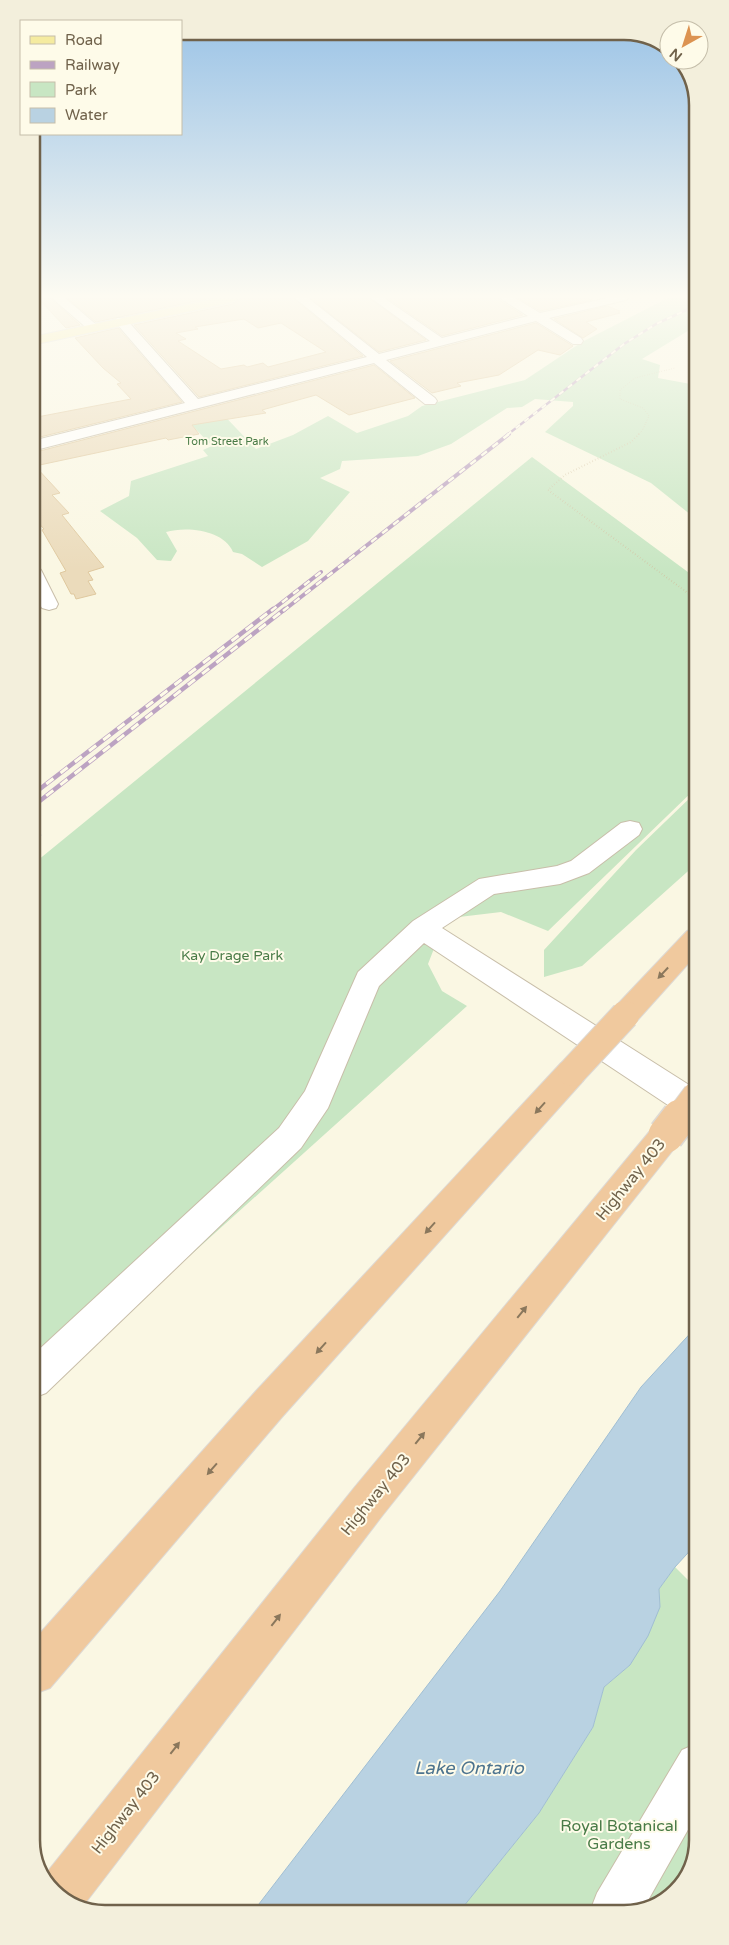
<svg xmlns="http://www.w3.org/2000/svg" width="729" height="1945" viewBox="0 0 729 1945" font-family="'Varela Round',sans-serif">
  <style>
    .green { fill: #c8e6c3 }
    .water { fill: #b9d2e2; stroke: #a0bed3 }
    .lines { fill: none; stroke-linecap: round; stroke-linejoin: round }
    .stream { stroke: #a0bed3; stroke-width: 8 }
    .building { fill: #ebdbbb; stroke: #dfc89e; fill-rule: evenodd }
    .minor-casing { stroke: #c8bea9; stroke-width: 2 }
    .major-casing { stroke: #ddd9d4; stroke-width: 2 }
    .highway-casing { stroke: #ddd9d4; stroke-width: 2 }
    .path-far1 { stroke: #d2c0a0; stroke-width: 1; stroke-dasharray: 0.5 2; stroke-linecap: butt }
    .path { stroke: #d2c0a0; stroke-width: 2; stroke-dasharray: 0.5 2.5; stroke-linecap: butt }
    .minor { fill: #fff; fill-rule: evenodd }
    .major { fill: #f5eba0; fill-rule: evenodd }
    .highway { fill: #f0c99e; fill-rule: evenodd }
    .rail-far2-casing { stroke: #bca3c2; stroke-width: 2.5 }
    .rail-far1-casing { stroke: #bca3c2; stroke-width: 4 }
    .rail-casing { stroke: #bca3c2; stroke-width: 4.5 }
    .rail-far2 { stroke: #fefbe9; stroke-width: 2; stroke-dasharray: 5.5; stroke-linecap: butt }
    .rail-far1 { stroke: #fefbe9; stroke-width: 2.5; stroke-dasharray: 7; stroke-linecap: butt }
    .rail { stroke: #fefbe9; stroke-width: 3; stroke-dasharray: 9; stroke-linecap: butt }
    .highway-bridge-far1-casing { stroke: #ddd9d4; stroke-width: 30; stroke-linecap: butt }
    .highway-bridge-casing { stroke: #ddd9d4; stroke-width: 38; stroke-linecap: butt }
    .highway-bridge-far1 { stroke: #f0c99e; stroke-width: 28 }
    .highway-bridge { stroke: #f0c99e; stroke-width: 35 }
    .oneway { fill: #8a775c }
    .labels { text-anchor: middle; stroke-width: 4; stroke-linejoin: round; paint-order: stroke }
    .far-park-label { font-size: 11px; fill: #497b47; stroke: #fefbe9 }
    .park-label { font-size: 14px; fill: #497b47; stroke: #fefbe9 }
    .near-street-label { font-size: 16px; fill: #70624b; stroke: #fefbe9 }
    .near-park-label { font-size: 16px; fill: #497b47; stroke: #fefbe9 }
    .near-water-label { font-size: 18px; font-style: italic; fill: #4d748f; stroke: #fefbe9 }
    .rim { fill: none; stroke: #70624b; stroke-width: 2.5 }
  </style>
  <rect width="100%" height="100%" fill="#faf7e3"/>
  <path class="green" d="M668,298L695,299L696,326L642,359L660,365L658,378L696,385V519L651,483L545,432L573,406V402L535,399L522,407L507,408L451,444L418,456L342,461L340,469L320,478L350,492L308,541L262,567L242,554L233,552C224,530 187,526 166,532L177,551L171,561L157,560L137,538L100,511L129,496L131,481L208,456L203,450L212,446L182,415L216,407L256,449L293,435L328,416L357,433L408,416L422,406L525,380L582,342Z
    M532,457L696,578V788L548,931L501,912L459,917L442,928L428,964L442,991L467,1006L33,1397L32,865Z
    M696,792V864L582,966L544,977V950L636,850Z
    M675,1567L697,1589L698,1840L683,1885L643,1911L459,1912L539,1813L593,1727L604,1687L630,1665L660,1607L659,1589Z"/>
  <path class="water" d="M697,1326V1543L675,1567L659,1589L660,1607L648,1636L630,1665L604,1687L593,1727L539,1813L459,1912L252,1913L500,1591L641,1387Z"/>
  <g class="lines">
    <path class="stream" d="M32,839L37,835"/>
  </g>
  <path class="building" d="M38,298H50L80,325L66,328Z
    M67,298H211L96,322Z
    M241,298H293L363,356L199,397L134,325L233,304ZM244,319L258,328L281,323L326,352L268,367L263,363L247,367L244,365L221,369L178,341L186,339L176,333L198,329L195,327Z
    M310,298H369L426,340L379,352Z
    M387,298H499L502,302L523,315L442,336Z
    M518,298H586L592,300L540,311Z
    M607,306L620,311L618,312L620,313L586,322L597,329L583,338L554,319Z
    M536,323L573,346L560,355L538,350L499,375L457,383L461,386L432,393L390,361Z
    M118,328L182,402L32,439V418L131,399L117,384L121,383L103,368L75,338Z
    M374,365L415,398L349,415L316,395L262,410L266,413L192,425L199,434L168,440L166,438L35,466L60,493L52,495L69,513L62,515L104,567L88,572L93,580L88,581L96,594L76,599L74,594H71L60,573L66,571L42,530L44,529L32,516V453Z"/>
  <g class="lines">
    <defs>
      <path id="minor" d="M52,298H65L99,327L93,331L89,330Z
        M226,298H239L233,302Z
        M295,298H308L379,354L430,341L371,298H384L442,338L528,316L503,300L501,298H515L540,313L608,298H628L626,300L549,318L581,338L583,341L581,344H573L536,321L386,360L435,398L437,401L435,404H425L374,363L32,451V441L185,403L117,324L115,321L117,318H125L198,399L367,357Z
        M32,565L38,566L41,570L58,604L56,608L49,610L42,608C32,594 32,582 32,565Z
        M630,821L639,823L642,829L639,835L589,873L560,884L494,894L442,928L697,1090V1120L686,1117L424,943L379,986L328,1108L301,1148L46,1393L33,1398V1355L279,1128L305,1091L358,972L413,921L479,879L557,866L571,861L621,823Z
        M698,1743V1812L642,1911H590L597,1893L682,1750Z"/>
      <path id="major" d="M218,298H239L233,302L32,345V337Z"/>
      <path id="highway" d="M696,928V955L635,1023L625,1027L615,1023L611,1015L615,1007L687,931Z
        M572,1059L583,1063L587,1072L583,1081L282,1417L50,1688L34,1694V1640L256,1391L561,1063Z
        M666,1121L677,1125L682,1135L677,1145L382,1516L83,1906L57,1896L44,1876L354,1488L655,1125Z"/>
    </defs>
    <use href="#minor" class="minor-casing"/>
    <use href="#major" class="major-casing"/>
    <use href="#highway" class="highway-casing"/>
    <path class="path-far1" d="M638,435L642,431L649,416L643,408L620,399V390L635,378L675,368"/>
    <path class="path" d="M639,434L631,442L565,475L548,490L696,599"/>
    <use href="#minor" class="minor"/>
    <use href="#major" class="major"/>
    <use href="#highway" class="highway"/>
    <defs>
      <path id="rail-far2" d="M507,435L624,344L656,324L695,306"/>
      <path id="rail-far1" d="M271,611L321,572
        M283,611L509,434"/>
      <path id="rail" d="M32,795L273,609
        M32,807L285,609"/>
    </defs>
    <use href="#rail-far2" class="rail-far2-casing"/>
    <use href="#rail-far1" class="rail-far1-casing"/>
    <use href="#rail" class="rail-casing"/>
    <use href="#rail-far2" class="rail-far2"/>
    <use href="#rail-far1" class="rail-far1"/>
    <use href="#rail" class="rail"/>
    <defs>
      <path id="highway-bridge-far1" d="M572,1072L625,1015
        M679,1119L697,1095"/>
      <path id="highway-bridge" d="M666,1135L680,1117"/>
    </defs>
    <use href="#highway-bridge-far1" class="highway-bridge-far1-casing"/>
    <use href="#highway-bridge" class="highway-bridge-casing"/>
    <use href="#highway-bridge-far1" class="highway-bridge-far1"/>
    <use href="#highway-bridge" class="highway-bridge"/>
  </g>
  <defs><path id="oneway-solid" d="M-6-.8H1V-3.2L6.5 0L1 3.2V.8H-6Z" transform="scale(1.25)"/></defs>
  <g class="oneway">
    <use href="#oneway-solid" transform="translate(663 973) rotate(133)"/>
    <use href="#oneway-solid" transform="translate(540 1108) rotate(132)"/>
    <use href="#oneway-solid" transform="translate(430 1228) rotate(132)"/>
    <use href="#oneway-solid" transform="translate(522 1312) rotate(-51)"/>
    <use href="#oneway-solid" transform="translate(321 1348) rotate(132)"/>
    <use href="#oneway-solid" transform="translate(420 1438) rotate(-51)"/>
    <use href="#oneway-solid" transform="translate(212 1469) rotate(131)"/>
    <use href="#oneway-solid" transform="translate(276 1620) rotate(-52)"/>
    <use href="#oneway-solid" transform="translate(175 1748) rotate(-52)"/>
  </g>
  <linearGradient id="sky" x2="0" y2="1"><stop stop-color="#95c0e6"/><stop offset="0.52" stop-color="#fdfbf2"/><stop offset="1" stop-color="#fdfbf2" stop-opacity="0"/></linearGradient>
  <rect width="729" height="570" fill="url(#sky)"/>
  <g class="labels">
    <g class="far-park-label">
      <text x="227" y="445">Tom Street Park</text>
    </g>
    <g class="park-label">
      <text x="232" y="960">Kay Drage Park</text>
    </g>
    <g class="near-street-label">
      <text transform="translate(630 1179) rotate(-51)" y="6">Highway 403</text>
      <text transform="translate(375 1494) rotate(-51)" y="6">Highway 403</text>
      <text transform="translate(125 1812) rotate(-52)" y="6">Highway 403</text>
    </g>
    <g class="near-park-label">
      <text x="619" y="1831">Royal Botanical<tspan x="619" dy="18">Gardens</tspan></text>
    </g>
    <g class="near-water-label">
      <text x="469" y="1774">Lake Ontario</text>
    </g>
  </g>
  <path d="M0 0H729V1945H0ZM105 40H624A65 65 0 0 1 689 105V1840A65 65 0 0 1 624 1905H105A65 65 0 0 1 40 1840V105A65 65 0 0 1 105 40Z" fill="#f3efdc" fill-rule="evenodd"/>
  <path class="rim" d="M105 40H624A65 65 0 0 1 689 105V1840A65 65 0 0 1 624 1905H105A65 65 0 0 1 40 1840V105A65 65 0 0 1 105 40Z"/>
  <rect x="20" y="20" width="162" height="115" fill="#fefbe9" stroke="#c5beaa"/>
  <rect x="30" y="36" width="25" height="8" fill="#f5eba0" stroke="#c5beaa"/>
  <text x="65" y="45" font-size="15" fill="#70624b">Road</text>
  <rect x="30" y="61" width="25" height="8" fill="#bca3c2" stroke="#c5beaa"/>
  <text x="65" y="70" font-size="15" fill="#70624b">Railway</text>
  <rect x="30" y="82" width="25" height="15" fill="#c8e6c3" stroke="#c5beaa"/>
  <text x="65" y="95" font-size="15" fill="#70624b">Park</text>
  <rect x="30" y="108" width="25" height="15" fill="#b9d2e2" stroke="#c5beaa"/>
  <text x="65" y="120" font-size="15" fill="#70624b">Water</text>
  <g transform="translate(684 45) rotate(219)"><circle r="24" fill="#fefbe9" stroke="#c5beaa"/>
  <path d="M0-4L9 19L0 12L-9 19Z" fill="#dc9351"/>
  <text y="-8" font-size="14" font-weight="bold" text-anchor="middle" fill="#70624b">N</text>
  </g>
</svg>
